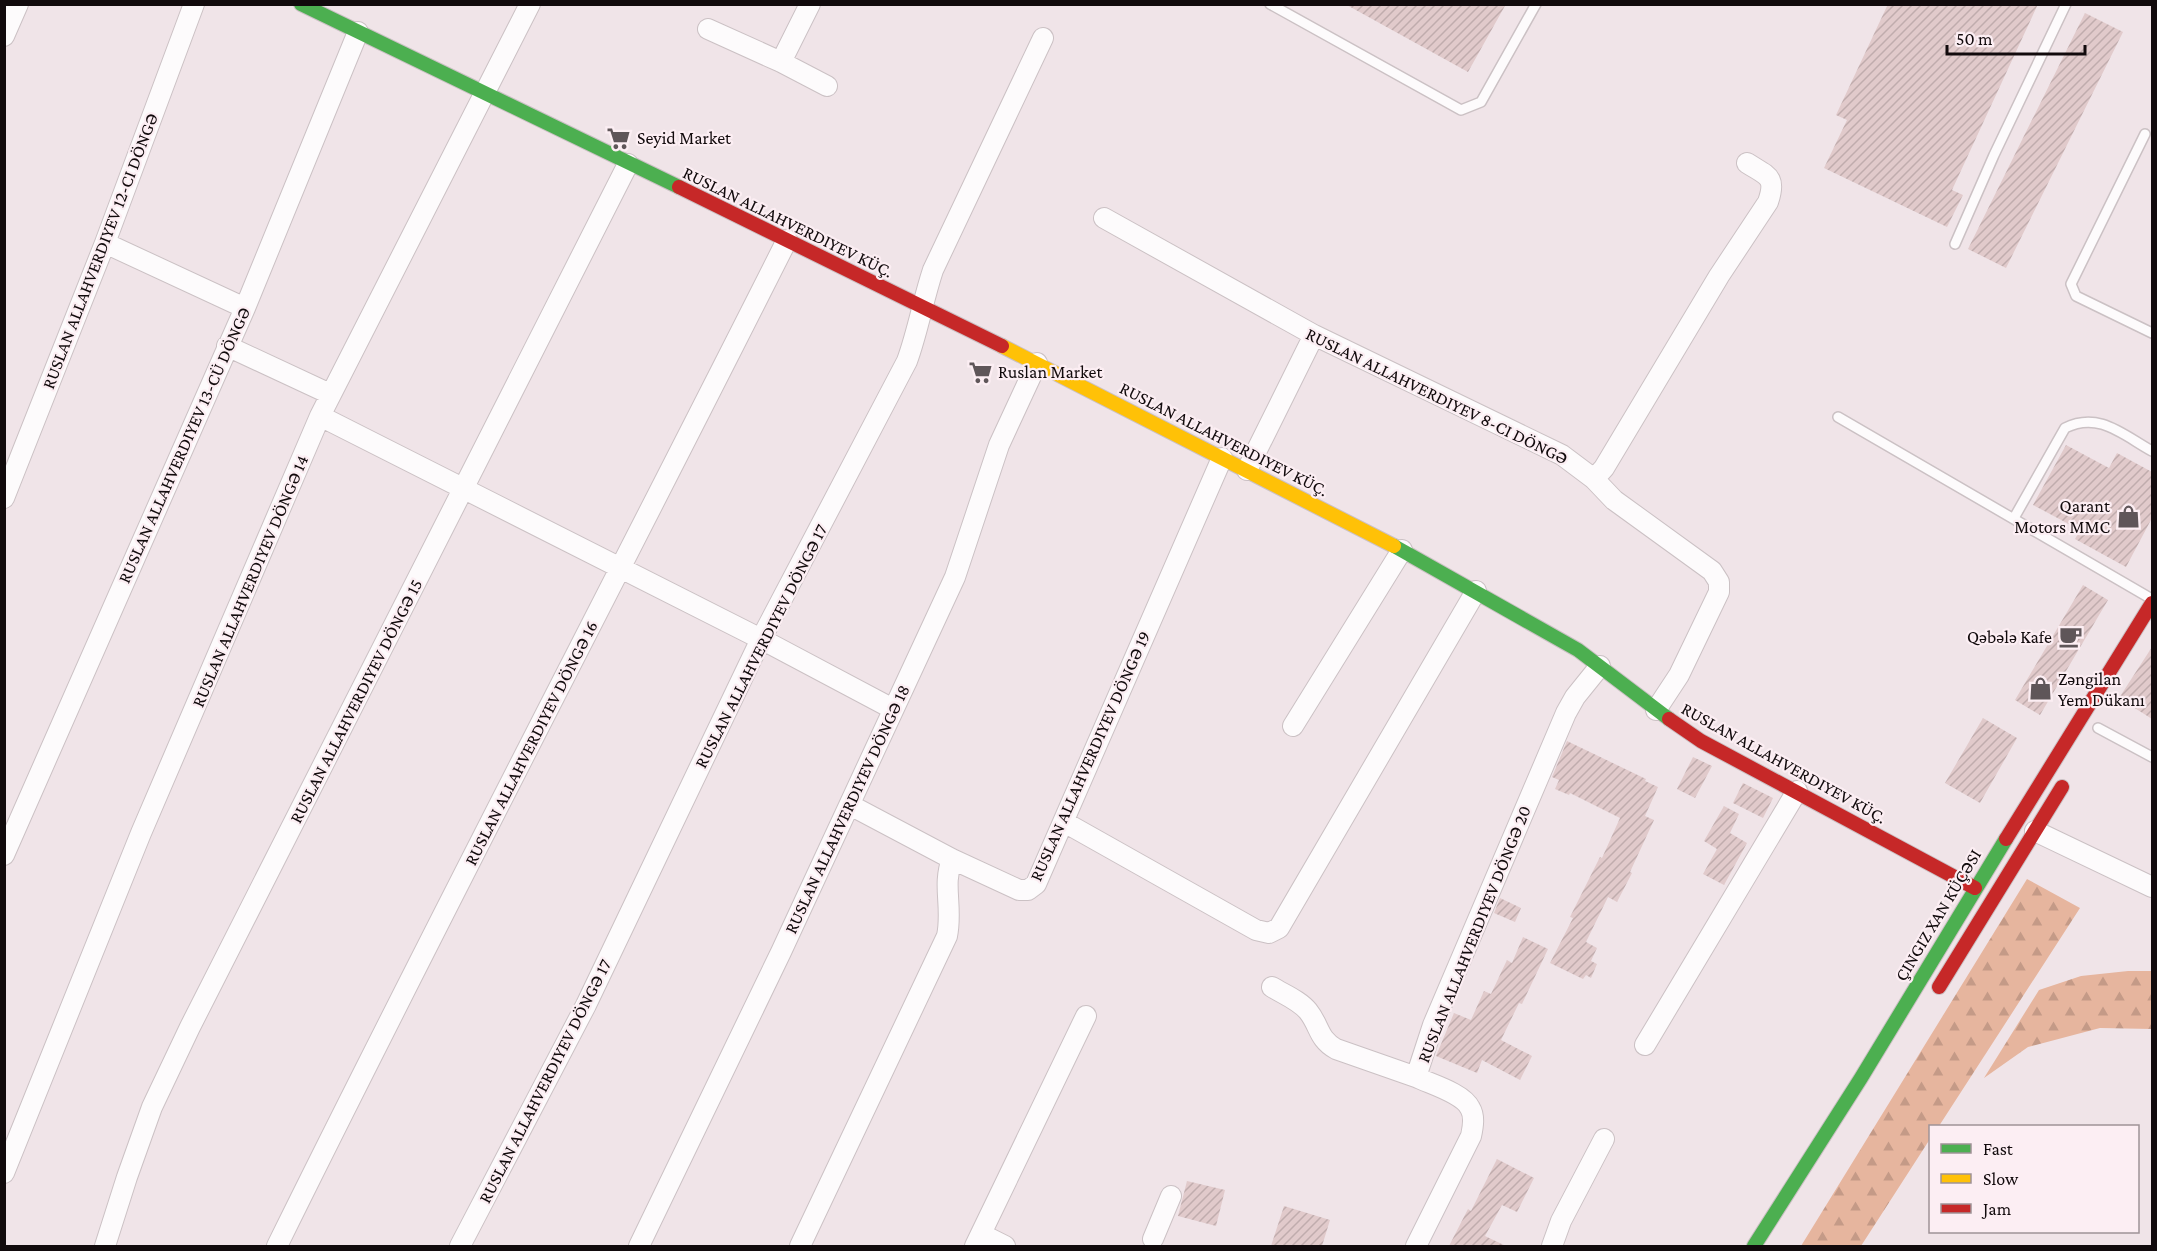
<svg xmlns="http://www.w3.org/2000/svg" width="2157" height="1251" viewBox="0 0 2157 1251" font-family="'Crimson Pro',serif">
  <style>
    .forest { fill: url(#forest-firs) }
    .building { fill: url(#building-hatch) }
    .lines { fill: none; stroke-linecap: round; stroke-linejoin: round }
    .lane-casing { stroke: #cbc1c4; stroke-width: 12 }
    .street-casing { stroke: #cbc1c4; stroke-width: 22 }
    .fast-casing { stroke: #cbc1c4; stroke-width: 16 }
    .slow-casing { stroke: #cbc1c4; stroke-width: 16 }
    .jam-casing { stroke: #cbc1c4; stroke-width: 16 }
    .lane { stroke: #fdfbfc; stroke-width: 9 }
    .street { stroke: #fdfbfc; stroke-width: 20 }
    .fast { stroke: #4caf50; stroke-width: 14 }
    .slow { stroke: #ffc107; stroke-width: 14 }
    .jam { stroke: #c62828; stroke-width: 14 }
    .labels { text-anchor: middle; stroke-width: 4.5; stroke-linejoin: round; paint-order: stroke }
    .poi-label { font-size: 18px; fill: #110a0c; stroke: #fceef3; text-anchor: start }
    .street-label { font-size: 18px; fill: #110a0c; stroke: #fceef3 }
  </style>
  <defs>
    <pattern id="forest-firs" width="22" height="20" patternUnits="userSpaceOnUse" patternTransform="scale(1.5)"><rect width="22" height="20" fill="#e6b59e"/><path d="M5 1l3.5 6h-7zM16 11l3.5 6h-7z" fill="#c49a87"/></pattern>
    <pattern id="building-hatch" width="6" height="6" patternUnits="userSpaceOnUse" patternTransform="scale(1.5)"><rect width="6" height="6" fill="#e1cacb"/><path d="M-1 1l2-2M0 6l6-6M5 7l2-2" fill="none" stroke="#c0acad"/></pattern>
  </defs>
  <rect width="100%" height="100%" fill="#f0e4e8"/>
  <path class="forest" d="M2027,879L2080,908L1939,1126H1930V1139L1861,1246H1801Z
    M2128,971H2152V1029L2100,1028L2028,1047L1984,1078L2039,990L2081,976Z"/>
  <path class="building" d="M1345,4H1506L1468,72Z
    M1888,4H2038L1952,190L1963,195L1947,227L1824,168L1847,120L1836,115Z
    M2085,13L2123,32L2006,268L1968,249Z
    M2066,445L2109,468L2117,453L2152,472V518L2126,567L2075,539L2080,530L2033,505Z
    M2083,585L2108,600L2040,715L2015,700Z
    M2152,647V719L2119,698Z
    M1983,718L2017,738L1980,803L1945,783Z
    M1567,741L1646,779L1645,781L1658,787L1645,816L1654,820L1630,872L1632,873L1617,902L1608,897L1586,942L1597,948L1591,961L1597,964L1591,978L1586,975L1583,979L1550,963L1573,918L1570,917L1600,857L1602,858L1620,818L1570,793L1569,795L1555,789L1559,780L1552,777Z
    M1693,757L1712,766L1695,798L1677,789Z
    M1743,783L1773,798L1763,818L1733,803Z
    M1724,806L1739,814L1730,833L1747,843L1724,885L1703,874L1717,849L1704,841Z
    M1500,898L1521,908L1515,922L1494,913Z
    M1523,937L1548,949L1522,1004L1519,1003L1501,1040L1532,1056L1520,1080L1482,1060L1477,1073L1436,1056L1454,1013L1471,1020L1484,991L1491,994L1507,960L1512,963Z
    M1497,1159L1534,1178L1517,1212L1502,1205L1485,1236L1506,1246H1449L1468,1209L1471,1211Z
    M1187,1181L1225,1190L1216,1226L1178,1216Z
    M1284,1206L1330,1220L1322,1246H1271Z"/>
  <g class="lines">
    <defs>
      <path id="lane" d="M1270,4L1461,110L1481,102L1536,4
        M2145,134L2071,284L2076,296L2152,333
        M1955,244L1994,155L2066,4
        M1838,417L2150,598
        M2014,518L2065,428C2099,411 2123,435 2152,451
        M2098,728L2152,757"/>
      <path id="street" d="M708,29L781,62L827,86
        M4,36L18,4
        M781,62L810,4
        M1104,218L1314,335L1562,455L1594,479L1614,500L1712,571L1719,582V592L1679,675L1656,710
        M105,243L245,308
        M227,346L330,394
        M320,416L761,639L893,709
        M1247,470L1314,335
        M1594,479L1604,468L1719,276L1768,202C1777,176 1767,176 1747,163
        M4,498L105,243L194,4
        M1293,726L1402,550
        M850,805L952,859
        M1064,822L1256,930L1269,933L1279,928L1476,591
        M2035,831L2152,887
        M4,855L245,308L358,32
        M1272,987C1283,994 1299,1000 1308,1011C1320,1026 1318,1039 1336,1049L1416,1077
        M1645,1045L1797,791
        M4,1173L141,833L320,416L530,4
        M981,1234L1005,1246
        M1153,1239L1171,1196
        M105,1246L127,1177L152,1107L190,1027L628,164
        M277,1246C443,909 618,576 787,240
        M460,1246L586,1005L761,639L907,361C918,331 923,300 933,270L1043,38
        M639,1246L781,952L955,577L999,445L1037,363
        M800,1246L947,936C953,907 942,886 952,859L1019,890H1028L1036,884L1222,458
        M975,1246L1086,1016
        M1416,1246L1471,1136C1473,1127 1475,1116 1470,1108C1463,1093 1430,1084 1416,1077L1433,1025L1566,713L1575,697L1600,666
        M1552,1246L1561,1221L1604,1139"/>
      <path id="fast" d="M301,4L679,187
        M1394,546L1578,650L1669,719
        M1754,1246L1861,1078L2006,839"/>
      <path id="slow" d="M1002,346L1394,546"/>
      <path id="jam" d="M679,187L1002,346
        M1669,719L1701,741L1975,888
        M2006,839L2152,603
        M1939,987L2062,787"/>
    </defs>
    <use href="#lane" class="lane-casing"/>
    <use href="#street" class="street-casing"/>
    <use href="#fast" class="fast-casing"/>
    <use href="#slow" class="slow-casing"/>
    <use href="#jam" class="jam-casing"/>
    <use href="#lane" class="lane"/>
    <use href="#street" class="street"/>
    <use href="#fast" class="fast"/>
    <use href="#slow" class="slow"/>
    <use href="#jam" class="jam"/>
  </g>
  <defs>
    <symbol id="supermarket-bare" viewBox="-9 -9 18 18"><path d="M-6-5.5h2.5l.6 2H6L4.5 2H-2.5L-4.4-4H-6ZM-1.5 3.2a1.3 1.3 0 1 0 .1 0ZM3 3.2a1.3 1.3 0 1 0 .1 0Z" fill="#5f5659" stroke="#fceef3" stroke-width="2.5" paint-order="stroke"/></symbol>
    <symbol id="shop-bare" viewBox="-9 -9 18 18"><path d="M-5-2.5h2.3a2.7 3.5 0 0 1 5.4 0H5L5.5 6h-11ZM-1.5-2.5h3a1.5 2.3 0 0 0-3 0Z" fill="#5f5659" stroke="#fceef3" stroke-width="2.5" paint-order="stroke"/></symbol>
    <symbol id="cafe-bare" viewBox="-9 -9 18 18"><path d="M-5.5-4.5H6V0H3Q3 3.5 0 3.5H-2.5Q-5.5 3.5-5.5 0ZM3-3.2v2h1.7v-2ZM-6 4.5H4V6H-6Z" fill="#5f5659" stroke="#fceef3" stroke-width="2.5" paint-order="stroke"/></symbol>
  </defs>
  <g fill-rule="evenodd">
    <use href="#supermarket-bare" x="602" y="122" width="33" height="33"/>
    <use href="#supermarket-bare" x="964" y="356" width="33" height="33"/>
    <use href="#shop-bare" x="2112" y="500" width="33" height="33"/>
    <use href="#cafe-bare" x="2054" y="620" width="33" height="33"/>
    <use href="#shop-bare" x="2024" y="672" width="33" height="33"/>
  </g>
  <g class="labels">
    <g class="poi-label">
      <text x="637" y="144">Seyid Market</text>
      <text x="998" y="378">Ruslan Market</text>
      <text x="2110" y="512" text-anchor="end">Qarant<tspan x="2110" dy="21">Motors MMC</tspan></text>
      <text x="2052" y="643" text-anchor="end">Qəbələ Kafe</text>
      <text x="2058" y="685">Zəngilan<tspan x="2058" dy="21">Yem Dükanı</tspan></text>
    </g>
    <g class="street-label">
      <text transform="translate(788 222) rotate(26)" y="6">RUSLAN ALLAHVERDIYEV KÜÇ.</text>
      <text transform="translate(100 251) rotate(-69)" y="6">RUSLAN ALLAHVERDIYEV 12-CI DÖNGƏ</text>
      <text transform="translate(1437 396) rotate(26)" y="6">RUSLAN ALLAHVERDIYEV 8-CI DÖNGƏ</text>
      <text transform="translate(1224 439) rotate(27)" y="6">RUSLAN ALLAHVERDIYEV KÜÇ.</text>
      <text transform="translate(184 445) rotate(-66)" y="6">RUSLAN ALLAHVERDIYEV 13-CÜ DÖNGƏ</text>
      <text transform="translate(250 581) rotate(-67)" y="6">RUSLAN ALLAHVERDIYEV DÖNGƏ 14</text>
      <text transform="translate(761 646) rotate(-63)" y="6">RUSLAN ALLAHVERDIYEV DÖNGƏ 17</text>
      <text transform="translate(356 701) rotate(-63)" y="6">RUSLAN ALLAHVERDIYEV DÖNGƏ 15</text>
      <text transform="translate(531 743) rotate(-63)" y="6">RUSLAN ALLAHVERDIYEV DÖNGƏ 16</text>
      <text transform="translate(1090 756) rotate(-66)" y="6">RUSLAN ALLAHVERDIYEV DÖNGƏ 19</text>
      <text transform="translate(1784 763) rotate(29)" y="6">RUSLAN ALLAHVERDIYEV KÜÇ.</text>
      <text transform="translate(847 809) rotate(-65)" y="6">RUSLAN ALLAHVERDIYEV DÖNGƏ 18</text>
      <text transform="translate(1938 915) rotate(-59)" y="6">ÇINGIZ XAN KÜÇƏSI</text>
      <text transform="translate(1474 934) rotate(-68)" y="6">RUSLAN ALLAHVERDIYEV DÖNGƏ 20</text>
      <text transform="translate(545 1081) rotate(-63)" y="6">RUSLAN ALLAHVERDIYEV DÖNGƏ 17</text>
    </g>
  </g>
  <rect width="2157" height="1251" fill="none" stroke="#110a0c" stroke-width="12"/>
  <rect x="1929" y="1125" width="210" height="108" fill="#fceef3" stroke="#9e9397" stroke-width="1.5"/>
  <rect x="1941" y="1144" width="30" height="9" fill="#4caf50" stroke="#9e9397" stroke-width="1.5"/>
  <text x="1983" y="1155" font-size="18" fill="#110a0c">Fast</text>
  <rect x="1941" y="1174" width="30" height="9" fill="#ffc107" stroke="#9e9397" stroke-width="1.5"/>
  <text x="1983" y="1185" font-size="18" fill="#110a0c">Slow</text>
  <rect x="1941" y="1204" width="30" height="9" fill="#c62828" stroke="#9e9397" stroke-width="1.5"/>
  <text x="1983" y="1215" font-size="18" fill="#110a0c">Jam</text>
  <path d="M1947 45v9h138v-9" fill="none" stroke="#110a0c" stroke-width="3"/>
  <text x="1956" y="45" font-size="18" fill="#110a0c" stroke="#fceef3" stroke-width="4.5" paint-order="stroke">50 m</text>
</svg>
